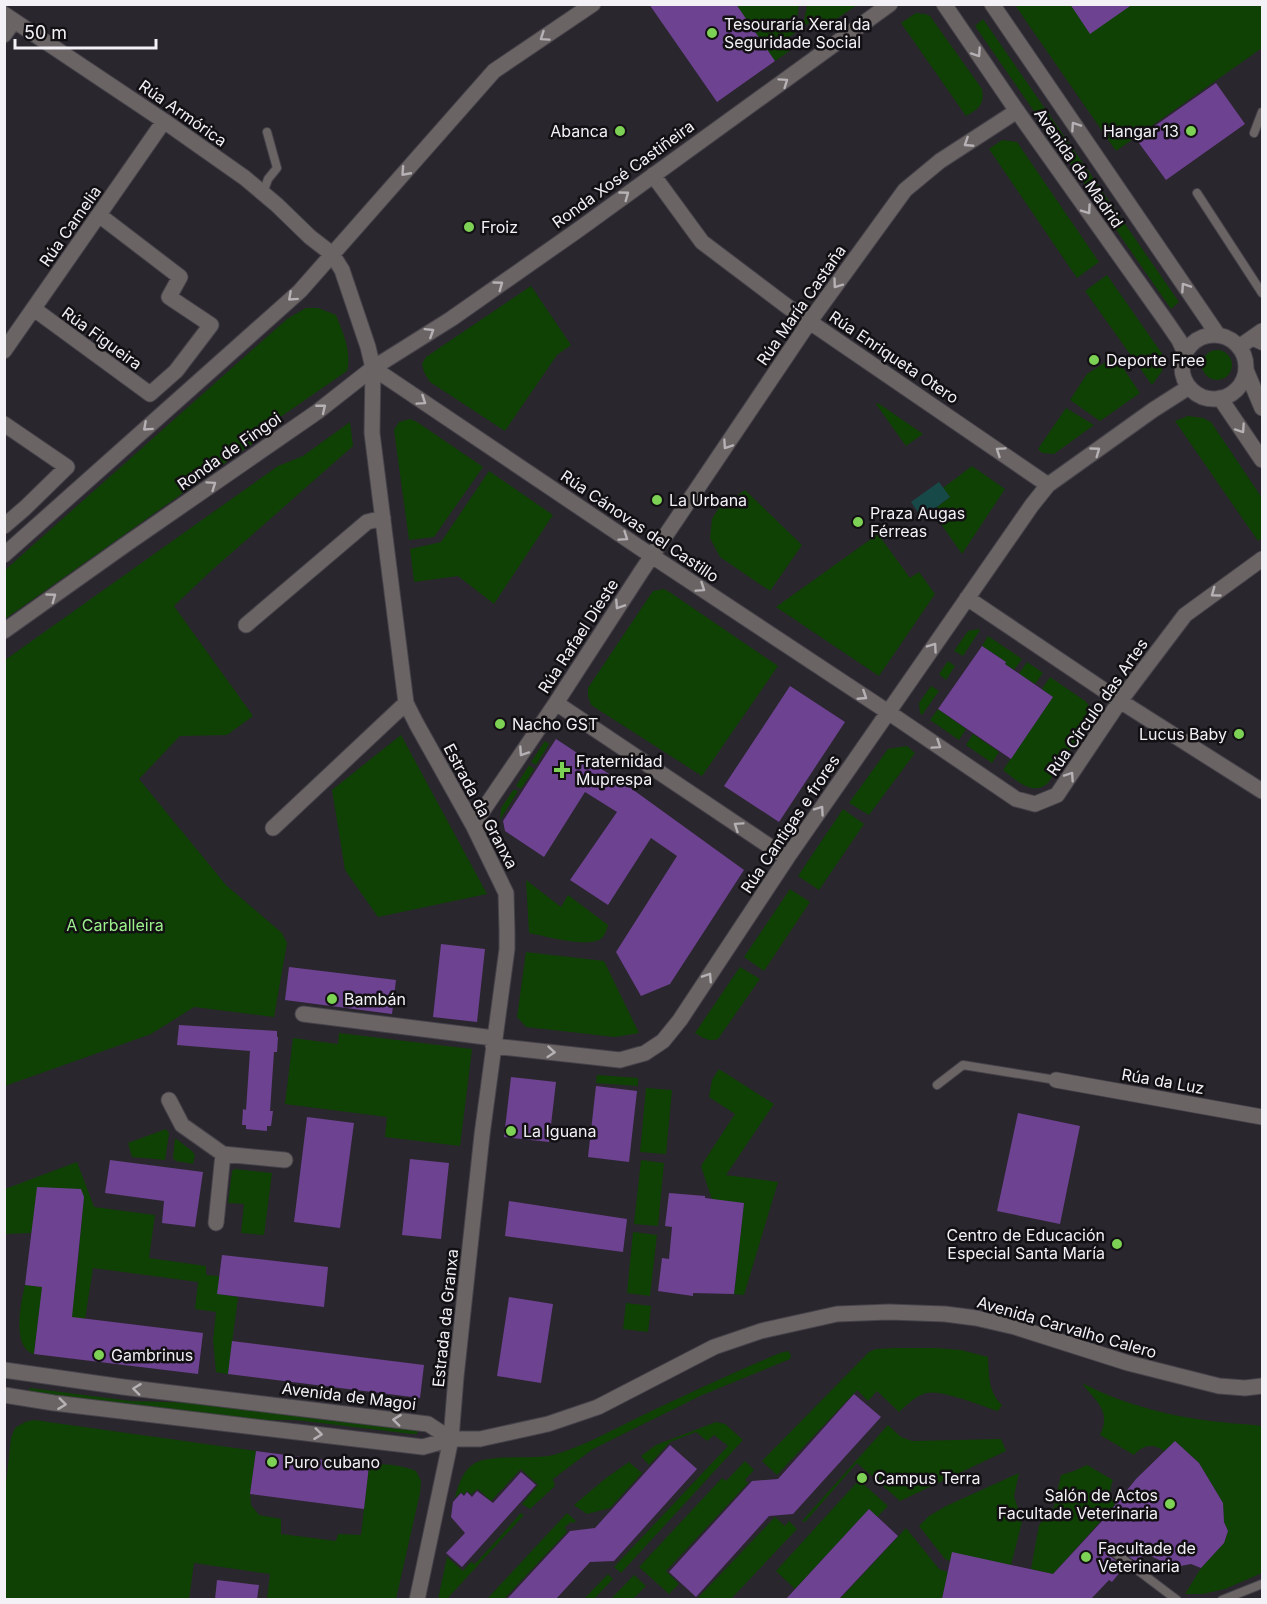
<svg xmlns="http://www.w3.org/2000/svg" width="1267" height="1604" viewBox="0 0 1267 1604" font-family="Inter,sans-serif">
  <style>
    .green { fill: #0f4104 }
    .water { fill: #184949 }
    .building { fill: #6d4291 }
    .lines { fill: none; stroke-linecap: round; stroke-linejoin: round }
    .service-casing { stroke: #46424a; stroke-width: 10 }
    .minor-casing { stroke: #46424a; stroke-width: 17 }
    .tertiary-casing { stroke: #46424a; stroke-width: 17 }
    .service { stroke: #6a6464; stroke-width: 8 }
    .minor { stroke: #6a6464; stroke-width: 15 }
    .tertiary { stroke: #6a6464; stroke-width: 15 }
    .oneway { stroke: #b5b1b4 }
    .poi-dot { fill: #7dd154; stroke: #121013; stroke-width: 2 }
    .labels { text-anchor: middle; stroke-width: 5; stroke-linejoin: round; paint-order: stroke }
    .poi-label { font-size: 16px; fill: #f3f0f6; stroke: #121013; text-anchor: start }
    .street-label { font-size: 16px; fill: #f3f0f6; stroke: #121013 }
    .park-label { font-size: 16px; fill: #9bf18b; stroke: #121013 }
  </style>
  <rect width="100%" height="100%" fill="#2a262e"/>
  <path class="green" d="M736,5H799L795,33L785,40L791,50L775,61Z
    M807,5V4L857,5L819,31L812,21L803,27Z
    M1015,5H1262V48L1116,151Z
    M916,13L925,14L930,16L982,89C985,105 978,109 966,116L901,23Z
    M983,19L1179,302L1171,309L975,26Z
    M1002,140L1017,142L1099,262L1077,278L989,149Z
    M1107,275L1163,355L1162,371L1152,385L1085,291Z
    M531,286L571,345L557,355L505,431L430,382L424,372L422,364L426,357Z
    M306,308H318L336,315C343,333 352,352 347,371L279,418L262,437L5,619V570L287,319Z
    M1202 365a15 15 0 1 1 30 0a15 15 0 1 1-30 0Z
    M1115,356L1140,393L1100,421L1070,400L1087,374Z
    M878,403L923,434L906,446L876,404Z
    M1066,408L1094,425L1054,454L1042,453L1038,449Z
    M1188,416L1203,418L1211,422L1262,498V538L1258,541L1175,421Z
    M410,419L417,422L483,467L434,537L409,540L394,430L399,422Z
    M350,422L353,446L211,571L174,606L253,716L227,735L180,736L139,779L226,885L282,933L287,943L274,1017L194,1007L151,1034L5,1086V660L278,466L303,456Z
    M972,466L1005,489L962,554L932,511L950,497L943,488Z
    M489,471L553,515L494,604L458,576L414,582L410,549L441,542Z
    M745,490L802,545L770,591L720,557L710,538L712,519L718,509Z
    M878,534L910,578L919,572L935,594L879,676L776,607Z
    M664,589L671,593L778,666L702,776L591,705L588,696V688L653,591Z
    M978,629L980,630L963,656L954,651L968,631Z
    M988,636L1022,659L1014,670L1005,664L1006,662L982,646Z
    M948,661L955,666L946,680L939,674Z
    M1027,662L1043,673L1035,684L1019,674Z
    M1050,677L1085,701C1092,708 1093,713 1089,722L1048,783C1033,797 1016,780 1003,770L1053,697L1042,689Z
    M931,686L939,691L922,715L920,713L919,703Z
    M938,709L966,729L959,740L930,720Z
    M973,734L999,752L992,763L966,745Z
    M401,735L487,894L378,917L345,870L332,790Z
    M545,741L549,744L536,765L531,762Z
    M907,746L915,753L869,815L849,803L888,749Z
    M529,765L534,769L521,789L516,786Z
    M514,789L518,791L500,820L501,808Z
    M843,809L864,824L819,890L798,876Z
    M526,880L561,907L568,895L608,925C607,929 605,935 602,938C590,949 545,936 529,933Z
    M790,889L810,902L764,971L744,957Z
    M526,952L604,961L639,1033L615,1037L526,1027L517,1017Z
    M740,967L760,979L718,1039C709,1042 703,1038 695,1033Z
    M339,1033L472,1049L460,1146L385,1137L387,1117L285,1104L293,1038L338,1044Z
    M719,1069L774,1104L726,1175L778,1182L744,1295L734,1294L744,1203L724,1201L714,1206L701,1166L735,1114L709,1097L712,1080Z
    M597,1075L638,1078V1086L596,1083Z
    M646,1088L672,1090L666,1154L640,1152Z
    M166,1129L169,1133L165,1160L132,1157L128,1143Z
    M175,1138L192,1151L195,1155L193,1164L176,1161L173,1158Z
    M641,1160L664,1163L658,1226L634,1224Z
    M77,1162L94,1207L155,1215L149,1258L206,1266V1275L219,1276L218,1294L238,1297L228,1374L216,1372L213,1340L216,1312L195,1309L198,1282L93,1268L85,1319L39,1313L34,1354C11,1348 21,1301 25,1285L75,1291L84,1197L31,1233L5,1234V1189Z
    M235,1169L272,1173L264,1235L241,1233L244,1204L228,1203L232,1171Z
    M633,1232L657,1235L650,1296L627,1293Z
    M626,1303L651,1306L648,1332L623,1329Z
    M897,1348H936L961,1350L988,1357C989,1375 988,1392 1002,1405L998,1411C982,1406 941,1389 926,1393C915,1396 907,1405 899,1412L877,1391L868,1401L857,1390L777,1475L762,1461L869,1352L876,1349Z
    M788,1351L791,1355L790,1359L700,1396L593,1449L553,1479L555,1486L530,1509L522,1504L538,1485L521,1469L491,1501L478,1489L471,1494L467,1491L464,1494L461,1492L455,1498C458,1485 463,1470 475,1463C493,1453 535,1461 557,1454C586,1445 614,1429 641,1416C687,1394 733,1373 780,1353Z
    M1082,1383C1121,1404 1176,1418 1221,1422C1235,1424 1249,1424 1262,1426V1573L1225,1589L1203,1594H1185L1201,1568L1224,1543L1228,1531L1224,1522L1223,1503L1199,1463L1175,1441L1164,1451C1153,1443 1143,1445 1134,1455L1100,1435C1112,1410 1095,1401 1082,1383Z
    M30,1388L131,1401L200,1403L416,1429L418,1431L417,1434H411L296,1420H241L32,1395L28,1391Z
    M34,1420L256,1451L250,1494L251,1505L259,1515L281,1519V1534L336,1541L338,1534L361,1535L369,1466C383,1462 402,1466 416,1471L421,1481L420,1493L396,1599H267L270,1574L194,1563L189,1599L5,1600V1492L11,1438L15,1428L25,1422Z
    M716,1422L725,1424L743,1440L621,1573L614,1567L728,1446L714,1435L707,1441L696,1432L670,1442L649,1465L641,1456L656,1445Z
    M888,1425L901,1437L912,1441L1001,1439L1006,1451L900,1501L857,1463L805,1522L802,1521Z
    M745,1461L754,1470L745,1480L748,1483L666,1571L679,1584L669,1594L639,1567L722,1478L726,1481Z
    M629,1462L642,1473L610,1508L587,1514L574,1505L606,1478Z
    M1087,1465L1113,1480C1109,1490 1110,1496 1115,1505L1053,1574L1031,1569L1039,1525L1054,1507L1061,1475L1074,1471Z
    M1019,1473L1014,1496L1022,1522L1011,1565L950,1561L945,1559L919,1526L929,1516L946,1506Z
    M859,1480L888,1506L877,1517L869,1509L795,1589L776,1571Z
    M521,1513L524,1515L447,1599H438L447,1557L463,1571L471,1562L475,1564Z
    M567,1513L576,1521L574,1523L571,1522L565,1527L567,1532L504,1599H487Z
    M775,1517L785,1526L789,1521L797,1529L731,1599H697Z
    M906,1528L939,1569L948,1572L942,1599L839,1600Z
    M608,1574L613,1579L594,1599H584Z
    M634,1575L646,1586L633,1599H611Z"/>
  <path class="water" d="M939,482L950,497L922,518L911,502Z"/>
  <path class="building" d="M649,4H736L775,61L717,102Z
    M1070,4H1133L1090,34Z
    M1216,83L1245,124L1166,180L1136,139Z
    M982,646L1006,662L1005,664L1053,697L1011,759L938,709Z
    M790,686L845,722L779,822L724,786Z
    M556,739L632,789L744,870L670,984L641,996L616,952L677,856L651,838L608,905L570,880L617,812L585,792L544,857L505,831L503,821Z
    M441,944L485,949L477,1022L433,1017Z
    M289,967L396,980L392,1014L285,1000Z
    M179,1025L277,1031V1037H278L277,1052H274L270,1111H273L271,1126H267V1131L246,1129V1125H242L243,1109L246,1110L250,1051L177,1045Z
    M511,1077L556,1082L549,1142L504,1137Z
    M596,1086L637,1091L629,1162L588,1157Z
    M1018,1113L1080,1126L1060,1224L997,1211Z
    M307,1117L354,1123L340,1228L294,1222Z
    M410,1159L449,1163L441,1239L402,1235Z
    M110,1160L203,1172L195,1227L162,1223L164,1201L105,1193Z
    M37,1187L81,1189L84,1197L72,1317L203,1333L198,1374L34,1354L42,1287L25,1285Z
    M669,1193L705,1196V1198L744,1203L734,1294L693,1293V1296L658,1291L662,1258L669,1259L672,1227L665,1226Z
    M509,1201L627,1219L623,1252L505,1236Z
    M222,1255L328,1267L324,1307L217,1294Z
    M509,1297L553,1304L541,1383L497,1376Z
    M232,1341L424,1365L420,1398L228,1374Z
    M854,1394L881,1417L793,1514L769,1516L696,1597L669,1572L752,1481L778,1479Z
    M1175,1441L1199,1463L1223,1503L1224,1522L1228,1531L1224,1543L1201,1568L1191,1564L1175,1567L1146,1554L1135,1561L1111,1544L1106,1547V1553L1124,1567L1112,1582L1109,1580L1091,1599H942L952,1552L1053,1574L1103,1520L1136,1479Z
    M670,1445L697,1469L614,1561L590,1562L556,1599H507L570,1531L595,1528Z
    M256,1451L369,1466L364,1509L250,1494Z
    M521,1472L536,1485L462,1567L446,1553L465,1533L451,1517L453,1502L461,1493L464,1496L467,1492L472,1497L477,1491L493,1503Z
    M869,1509L898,1536L839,1599H786Z
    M217,1580L259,1585L257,1599H215Z"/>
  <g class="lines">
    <defs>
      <path id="service" d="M1254,133L1262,112
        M263,193L268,179L277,168L267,132
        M1197,193L1262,293
        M1249,340L1262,346
        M937,1085L963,1065L1056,1080
        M1111,1550L1177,1600
        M1222,1600L1262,1584"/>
      <path id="minor" d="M4,14L164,121L245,178L277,205L310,237L332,254L342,270L368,347L373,368L372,433L406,703L416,723L473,825L506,893L507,931V949L482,1135L456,1377L451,1439L417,1600
        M4,35L14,21
        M653,175L702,242L788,307L1048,485
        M34,309L150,394L176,371L211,325L169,297L180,277L99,215
        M1239,347L1262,331
        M4,351L164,121
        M373,368L652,556L888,712L1016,799L1035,804L1057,795L1120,701L1185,615L1262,559
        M4,424L67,467L25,508L4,526
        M4,555L300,291L494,71L593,4
        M967,598L1120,701L1262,791
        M246,625L367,522L383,518
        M4,631L125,545L317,412L373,368L451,319L578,230L890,4
        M556,703L787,858
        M473,825L556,703L641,572L810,321L905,190L940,161L1017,111
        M273,828L406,703
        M303,1014L494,1038
        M493,1046L620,1060L645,1053L663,1041L680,1020L787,858L1032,505L1048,485L1153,410L1189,387
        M1056,1080L1262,1117
        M169,1100L182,1125L223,1154L216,1223
        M223,1154L285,1160
        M4,1370L123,1387L428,1424L451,1439
        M4,1395L54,1403L423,1447L451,1439H480L548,1424L598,1407L714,1347L761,1331L837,1314L889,1312L945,1314L976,1318L1015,1327L1128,1363L1219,1386L1245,1388L1262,1386"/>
      <path id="tertiary" d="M944,4L1017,111L1166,321L1179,340L1185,353
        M992,4L1218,335
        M1182 367a32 32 0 1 1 64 0a32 32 0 1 1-64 0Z
        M1246,370L1262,408
        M1220,398L1262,460"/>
    </defs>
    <use href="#service" class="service-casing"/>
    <use href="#minor" class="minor-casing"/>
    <use href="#tertiary" class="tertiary-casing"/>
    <use href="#service" class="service"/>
    <use href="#minor" class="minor"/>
    <use href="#tertiary" class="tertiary"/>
  </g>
  <defs><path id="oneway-chevron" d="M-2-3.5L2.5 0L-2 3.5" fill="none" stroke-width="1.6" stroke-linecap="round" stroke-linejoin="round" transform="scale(1.5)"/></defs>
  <g class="oneway">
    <use href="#oneway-chevron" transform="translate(544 37) rotate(146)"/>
    <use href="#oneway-chevron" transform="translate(977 53) rotate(56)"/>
    <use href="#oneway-chevron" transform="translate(784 82) rotate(-35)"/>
    <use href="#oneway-chevron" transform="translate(1075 126) rotate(-124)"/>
    <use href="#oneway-chevron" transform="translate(968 143) rotate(147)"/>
    <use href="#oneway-chevron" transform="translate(405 172) rotate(132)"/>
    <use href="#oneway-chevron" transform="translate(625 195) rotate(-36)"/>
    <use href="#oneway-chevron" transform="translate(1087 210) rotate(55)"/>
    <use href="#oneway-chevron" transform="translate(837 284) rotate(126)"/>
    <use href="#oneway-chevron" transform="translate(499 285) rotate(-36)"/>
    <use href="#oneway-chevron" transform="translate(1185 287) rotate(-124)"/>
    <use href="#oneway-chevron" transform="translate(292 297) rotate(138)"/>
    <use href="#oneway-chevron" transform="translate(430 332) rotate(-32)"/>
    <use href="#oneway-chevron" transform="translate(422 401) rotate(34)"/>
    <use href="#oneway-chevron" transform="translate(322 408) rotate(-39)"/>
    <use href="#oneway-chevron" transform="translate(147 427) rotate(138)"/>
    <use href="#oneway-chevron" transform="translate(1241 429) rotate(56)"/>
    <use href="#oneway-chevron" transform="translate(727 445) rotate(124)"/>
    <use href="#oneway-chevron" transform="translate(1000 451) rotate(-146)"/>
    <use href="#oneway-chevron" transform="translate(1096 451) rotate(-36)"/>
    <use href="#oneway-chevron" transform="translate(212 485) rotate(-35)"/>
    <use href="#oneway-chevron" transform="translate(624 537) rotate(34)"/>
    <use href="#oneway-chevron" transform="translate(701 588) rotate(34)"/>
    <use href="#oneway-chevron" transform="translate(1215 593) rotate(144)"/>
    <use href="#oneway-chevron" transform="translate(52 597) rotate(-36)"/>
    <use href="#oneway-chevron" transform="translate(619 605) rotate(123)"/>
    <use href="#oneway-chevron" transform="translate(933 647) rotate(-55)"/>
    <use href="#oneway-chevron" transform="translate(863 696) rotate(33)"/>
    <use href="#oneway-chevron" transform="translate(937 745) rotate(34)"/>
    <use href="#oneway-chevron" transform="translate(523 752) rotate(124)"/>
    <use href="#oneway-chevron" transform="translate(1070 776) rotate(-56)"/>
    <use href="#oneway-chevron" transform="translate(820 810) rotate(-55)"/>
    <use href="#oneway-chevron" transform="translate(738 826) rotate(-146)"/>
    <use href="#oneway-chevron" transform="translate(708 977) rotate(-57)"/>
    <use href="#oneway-chevron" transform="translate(551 1052) rotate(5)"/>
    <use href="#oneway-chevron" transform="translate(137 1389) rotate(-173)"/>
    <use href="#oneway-chevron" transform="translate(62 1404) rotate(7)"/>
    <use href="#oneway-chevron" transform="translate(397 1420) rotate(-173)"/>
    <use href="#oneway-chevron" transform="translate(318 1434) rotate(7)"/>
  </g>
  <g class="poi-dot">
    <circle cx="712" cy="33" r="6"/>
    <circle cx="620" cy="131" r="6"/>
    <circle cx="1191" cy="131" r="6"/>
    <circle cx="469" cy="227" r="6"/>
    <circle cx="1094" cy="360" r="6"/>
    <circle cx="657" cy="500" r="6"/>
    <circle cx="858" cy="522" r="6"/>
    <circle cx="500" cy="724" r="6"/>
    <circle cx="1239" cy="734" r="6"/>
    <path d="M559 761h6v6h6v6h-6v6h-6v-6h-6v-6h6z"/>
    <circle cx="332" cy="999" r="6"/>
    <circle cx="511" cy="1131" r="6"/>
    <circle cx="1117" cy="1244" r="6"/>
    <circle cx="99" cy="1355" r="6"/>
    <circle cx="272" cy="1462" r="6"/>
    <circle cx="862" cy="1478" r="6"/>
    <circle cx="1170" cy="1504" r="6"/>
    <circle cx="1086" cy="1557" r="6"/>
  </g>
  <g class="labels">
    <g class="poi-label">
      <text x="724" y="30">Tesouraría Xeral da<tspan x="724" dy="18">Seguridade Social</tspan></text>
      <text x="608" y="137" text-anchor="end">Abanca</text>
      <text x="1179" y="137" text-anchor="end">Hangar 13</text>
      <text x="481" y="233">Froiz</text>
      <text x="1106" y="366">Deporte Free</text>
      <text x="669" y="506">La Urbana</text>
      <text x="870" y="519">Praza Augas<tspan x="870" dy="18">Férreas</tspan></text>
      <text x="512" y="730">Nacho GST</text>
      <text x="1227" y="740" text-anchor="end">Lucus Baby</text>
      <text x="576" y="767">Fraternidad<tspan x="576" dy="18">Muprespa</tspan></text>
      <text x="344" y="1005">Bambán</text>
      <text x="523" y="1137">La Iguana</text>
      <text x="1105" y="1241" text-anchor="end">Centro de Educación<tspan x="1105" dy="18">Especial Santa María</tspan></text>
      <text x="111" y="1361">Gambrinus</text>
      <text x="284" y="1468">Puro cubano</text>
      <text x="874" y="1484">Campus Terra</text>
      <text x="1158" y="1501" text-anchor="end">Salón de Actos<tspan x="1158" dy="18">Facultade Veterinaria</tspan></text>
      <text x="1098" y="1554">Facultade de<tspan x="1098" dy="18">Veterinaria</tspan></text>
    </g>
    <g class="street-label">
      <text transform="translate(183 113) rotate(35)" y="6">Rúa Armórica</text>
      <text transform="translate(1079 168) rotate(55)" y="6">Avenida de Madrid</text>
      <text transform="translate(623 174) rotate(-36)" y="6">Ronda Xosé Castiñeira</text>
      <text transform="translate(70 226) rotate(-55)" y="6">Rúa Camelia</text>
      <text transform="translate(801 305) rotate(-55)" y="6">Rúa María Castaña</text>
      <text transform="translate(102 338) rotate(36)" y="6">Rúa Figueira</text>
      <text transform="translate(894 357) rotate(34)" y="6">Rúa Enriqueta Otero</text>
      <text transform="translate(229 451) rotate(-35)" y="6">Ronda de Fingoi</text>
      <text transform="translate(640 526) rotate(34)" y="6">Rúa Cánovas del Castillo</text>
      <text transform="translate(578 636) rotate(-57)" y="6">Rúa Rafael Dieste</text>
      <text transform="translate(1097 707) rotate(-55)" y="6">Rúa Círculo das Artes</text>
      <text transform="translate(481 806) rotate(62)" y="6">Estrada da Granxa</text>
      <text transform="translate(790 824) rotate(-56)" y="6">Rúa Cantigas e frores</text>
      <text transform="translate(1163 1081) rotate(10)" y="6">Rúa da Luz</text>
      <text transform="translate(445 1318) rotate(-84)" y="6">Estrada da Granxa</text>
      <text transform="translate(1067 1327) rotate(16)" y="6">Avenida Carvalho Calero</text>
      <text transform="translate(349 1396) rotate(7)" y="6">Avenida de Magoi</text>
    </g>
    <g class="park-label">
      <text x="115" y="931">A Carballeira</text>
    </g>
  </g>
  <rect width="1267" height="1604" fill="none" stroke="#f3f0f6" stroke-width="12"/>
  <path d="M15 39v9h141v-9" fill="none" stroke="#f3f0f6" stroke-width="3"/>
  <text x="24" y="39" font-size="18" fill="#f3f0f6" stroke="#121013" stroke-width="4.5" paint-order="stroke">50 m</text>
</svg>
